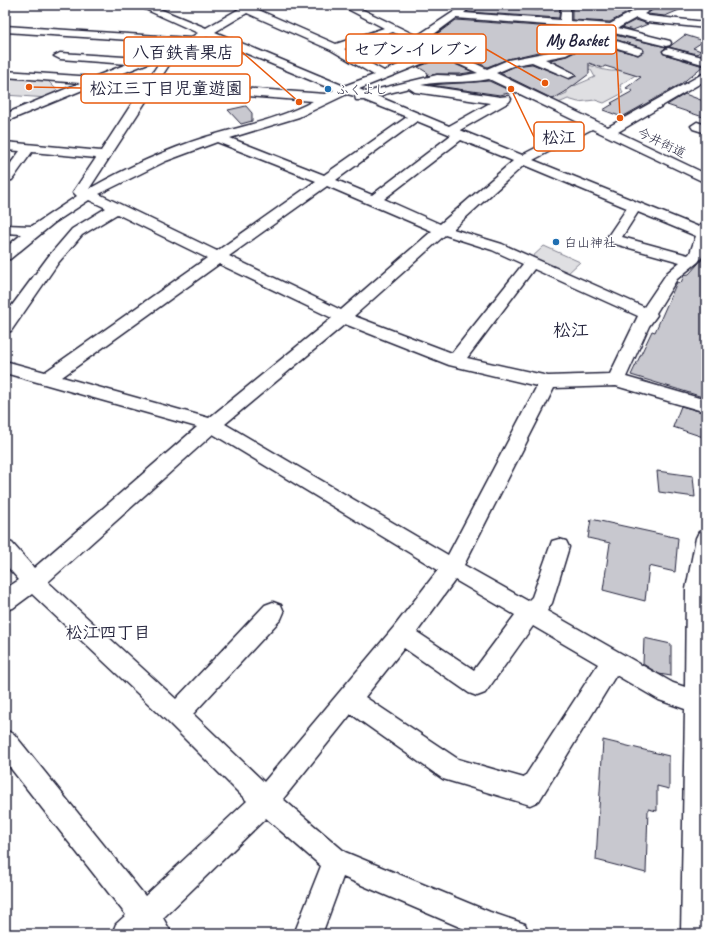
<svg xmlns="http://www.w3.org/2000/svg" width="711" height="939" viewBox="0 0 711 939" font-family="Caveat,'Klee One',sans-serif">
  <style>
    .green { fill: #dfdfe2; stroke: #80808e }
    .building { fill: #c8c8cf; stroke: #22223b }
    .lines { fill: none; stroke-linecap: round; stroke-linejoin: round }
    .minor-casing { stroke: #22223b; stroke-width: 3 }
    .minor { fill: #fff; fill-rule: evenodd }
    .poi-dot { fill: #1f6fb2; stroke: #fff; stroke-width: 1.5 }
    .labels { text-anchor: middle; stroke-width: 3; stroke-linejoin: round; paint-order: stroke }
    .far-poi-label { font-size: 13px; fill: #22223b; stroke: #fff; text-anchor: start }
    .far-street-label { font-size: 13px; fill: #22223b; stroke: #fff }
    .neighbourhood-label { font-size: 17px; font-weight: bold; fill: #22223b; stroke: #fff }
    .quarter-label { font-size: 18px; font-weight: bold; fill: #22223b; stroke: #fff }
    .leader { fill: none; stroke: #e8590c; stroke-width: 1.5 }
    .callout-dot { fill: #e8590c; stroke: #fff; stroke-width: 1.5 }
    .callout { fill: #fff; stroke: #e8590c; stroke-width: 1.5 }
    .callout-label { font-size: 17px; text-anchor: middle; font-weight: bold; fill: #22223b }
  </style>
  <rect width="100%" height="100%" fill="#fff"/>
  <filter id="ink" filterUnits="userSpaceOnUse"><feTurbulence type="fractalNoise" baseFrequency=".025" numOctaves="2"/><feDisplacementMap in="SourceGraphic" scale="8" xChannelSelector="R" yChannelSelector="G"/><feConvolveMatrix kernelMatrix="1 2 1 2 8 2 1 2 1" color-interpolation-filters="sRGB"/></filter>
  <g filter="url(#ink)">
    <path class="green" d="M567,53C574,60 603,72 614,71C617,71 619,69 622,67L640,72L620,85L623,93L604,103L595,100L578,102L568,99L554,105L548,101L567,93V89L595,77L591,70L564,61L557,56Z
      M5,77L47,80L60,93L48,98L5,95Z
      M544,246L580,262L566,275L530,259Z"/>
    <path class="building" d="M481,5H499L498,8L539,10L540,5H560L559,18L467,12H476V7H481Z
      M572,5H642L610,22L572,20Z
      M659,5H691L665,16L647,14Z
      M456,20L594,30L581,38H546L544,40L546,44L564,46L508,59L487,67L430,39Z
      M636,20L648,24L633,30L622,27Z
      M610,34L666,47L662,51L664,54L703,66L681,84L622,117L603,110L613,104L611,103L633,91L626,88L641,77L605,66L602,68L589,63V74L565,92L553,99L500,73L515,66L532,64L570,79L576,76V74L550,60L567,56L593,43L638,55L644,51L642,48L605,36Z
      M685,35L704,41L693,48L701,51L697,54L669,47Z
      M441,58L473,72L460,74H437L427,76L428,73L418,67Z
      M489,81L513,92L500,95L430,85Z
      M685,94L706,102V118L667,105Z
      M246,106L252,113V121L241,124L228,110Z
      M706,255V398L631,375L652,331L655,332L677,282L681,283L684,275L689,274Z
      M681,406L706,413V438L673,427Z
      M657,471L693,476L695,497L659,492Z
      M591,519L678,538L675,572L649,566L645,601L603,590L610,543L588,538Z
      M644,638L671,644V676L659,674L643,664Z
      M603,740L669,756V789L657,786V811L648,809L646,873L596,860Z"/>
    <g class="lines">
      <defs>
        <path id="minor" d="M136,5H150L206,28L239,9L233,5H258L254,8L336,44L384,28L340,5H353L417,36L464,5L469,8L464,13L560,20L562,5H570V21L610,24L645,5H658L644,14L649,16L706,22V28L647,22L636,18L618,28L670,41L671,43L670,45L666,46L610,32L601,36L642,49L643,51L638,54L593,41L566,55L545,59L573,73L575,75L569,78L532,62L515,65L496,73L608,127L706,72V80L618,132L706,174V183L592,129L533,160L699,227L701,224L706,223L705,253L698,262L677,279L656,313L657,315L649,326L626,377L706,400V412L616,386L554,388L464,565L528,601L532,597L552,541L559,539L566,541L569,547L552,603L547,611L673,683L685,687L686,589L696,538L699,532L706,530V934H681L685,709L659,700L616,675L539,801L530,805L443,779L351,714L283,799L345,852L490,912L525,924L529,934H476L343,877L322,934H294L321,866L266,818L163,918L172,934H112L116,924L126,915L5,761V730L14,734L145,896L247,801L169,723L32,594L13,608L5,610V589L19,580L5,564V541L12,543L34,568L197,427L5,373V361L45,372L207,258L117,214L82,235L58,263L11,331L5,332V315L48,257L72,229L106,208L89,200L54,223L10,259L5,260V248L22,234L5,233V225L32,226L77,196L73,192L96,158L32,152L12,180L5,181V171L20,151L5,150V142L101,151L142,88L97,84L5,122V114L80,83L5,77V71L94,77L127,64L60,59L54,56L60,53L140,58L177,43L5,32V26L190,38L198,33ZM247,13L331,50L374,75L344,86L215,32ZM456,18L599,29L581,39H546L545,41L546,43L569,45L559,50L508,60L487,69L426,40ZM393,32L432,51L384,71L344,49ZM207,37L334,90L325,94L158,82L178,51ZM441,56L478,73L460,76L437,75L366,92L359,89ZM163,57L147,81L111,78ZM489,79L582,124L522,155L460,130L509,102L511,99L509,96L500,97L421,85C443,80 466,84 489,79ZM409,88L415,92L490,103L449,126L377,96ZM154,89L313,101C280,119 242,126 206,137C165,150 126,168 89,189ZM347,94L355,96L356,100H364L407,117L324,175L230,138L299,117ZM417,121L451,135L372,195L336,180ZM461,140L513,161L440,224L384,199ZM217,142L316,181L217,251L99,194L166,161ZM524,165L627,208L606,239L608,242L680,262L667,273L644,307L502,244L453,229ZM327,186L432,231L341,310L229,256ZM638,212L696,236L690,253L688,255L622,237ZM445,235L492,250L523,264L452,353L354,316ZM219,264L332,318L209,418L62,377ZM534,269L638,316L610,374L548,376L467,358ZM345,324L449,365L537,386L448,555L225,424ZM213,434L438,570L394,627L264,782L193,714L281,619L284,612L281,605L273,602L265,605L176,699L48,582ZM455,580L515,615L474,670L417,632ZM533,626L598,664L524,778L458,759L365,697L404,648L469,693L477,696L485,693Z
          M668,48L706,58V65L664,53L663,51Z
          M697,122L706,125V133L693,129L691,126Z"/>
      </defs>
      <use href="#minor" class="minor-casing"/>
      <use href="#minor" class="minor"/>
    </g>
  </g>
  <g class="poi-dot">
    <circle cx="328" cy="89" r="4"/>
    <circle cx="556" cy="242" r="4"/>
  </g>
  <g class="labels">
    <g class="far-poi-label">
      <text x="336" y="94">ふくよし</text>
      <text x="564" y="247">白山神社</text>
    </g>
    <g class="far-street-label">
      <text transform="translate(662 142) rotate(26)" y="5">今井街道</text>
    </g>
    <g class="neighbourhood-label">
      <text x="108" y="638">松江四丁目</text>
    </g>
    <g class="quarter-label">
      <text x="571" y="336">松江</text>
    </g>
  </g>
  <path class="leader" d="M620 118L616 40M545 83L486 49M299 102L242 52M29 87L81 88M511 89L534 137"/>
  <g class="callout-dot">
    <circle cx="620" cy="118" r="4"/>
    <circle cx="545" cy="83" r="4"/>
    <circle cx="299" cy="102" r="4"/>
    <circle cx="29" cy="87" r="4"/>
    <circle cx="511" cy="89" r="4"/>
  </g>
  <g class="callout">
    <rect x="537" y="25" width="79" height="29" rx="4"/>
    <rect x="346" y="34" width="140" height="29" rx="4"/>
    <rect x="124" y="37" width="118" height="29" rx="4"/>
    <rect x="81" y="74" width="169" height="29" rx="4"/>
    <rect x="534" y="122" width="50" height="29" rx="4"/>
  </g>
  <g class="callout-label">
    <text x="577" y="46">My Basket</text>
    <text x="416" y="55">セブン-イレブン</text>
    <text x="183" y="58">八百鉄青果店</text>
    <text x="166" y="94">松江三丁目児童遊園</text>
    <text x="559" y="143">松江</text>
  </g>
  <rect width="711" height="939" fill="none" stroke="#fff" stroke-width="20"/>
  <rect x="10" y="10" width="691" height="919" fill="none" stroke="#22223b" stroke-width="1.5" filter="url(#ink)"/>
</svg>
